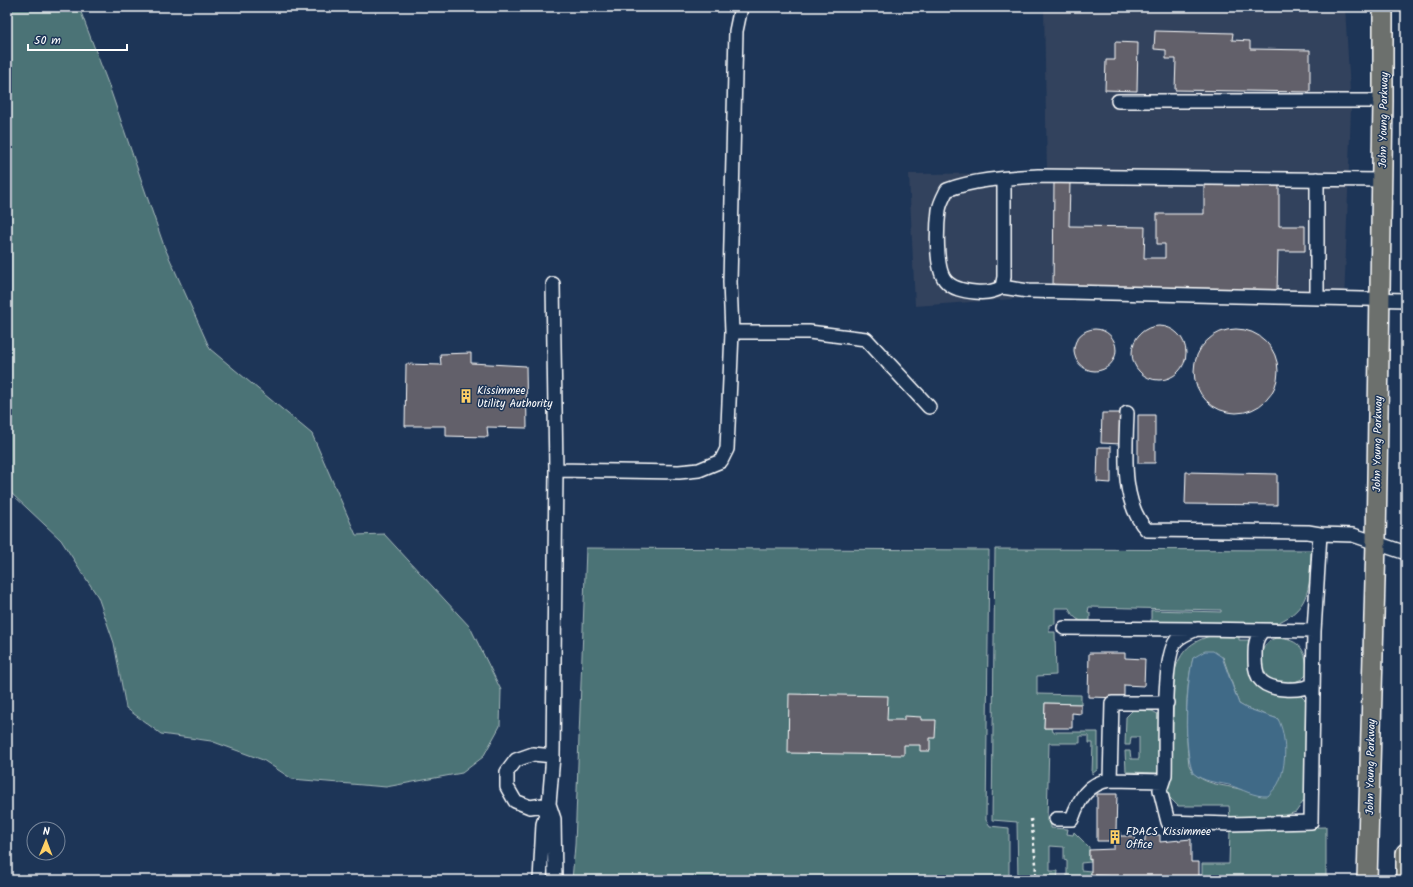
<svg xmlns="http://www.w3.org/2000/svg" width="1413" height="887" viewBox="0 0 1413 887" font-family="Kalam,sans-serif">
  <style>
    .built { fill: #32425d }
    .green { fill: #4c7376; stroke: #a6b9ba; fill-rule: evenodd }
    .water { fill: #406a87; stroke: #8ca6b7 }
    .building { fill: #62616b; stroke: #fff }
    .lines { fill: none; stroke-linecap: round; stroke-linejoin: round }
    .minor-casing { stroke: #fff; stroke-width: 16 }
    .highway-casing { stroke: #fff; stroke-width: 22 }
    .path { stroke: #fff; stroke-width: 2.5; stroke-dasharray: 3 3; stroke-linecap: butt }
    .minor { stroke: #1d3557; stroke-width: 13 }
    .highway { stroke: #6c706d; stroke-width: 19 }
    .labels { text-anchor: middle; stroke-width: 3; stroke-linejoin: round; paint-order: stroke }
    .street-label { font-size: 11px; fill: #fff; stroke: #1d3557 }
    .poi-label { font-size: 11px; fill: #fff; stroke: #1d3557; text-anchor: start }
  </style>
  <rect width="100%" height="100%" fill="#1d3557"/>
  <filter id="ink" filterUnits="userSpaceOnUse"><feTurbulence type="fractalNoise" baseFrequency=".025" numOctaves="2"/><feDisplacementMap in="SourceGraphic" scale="8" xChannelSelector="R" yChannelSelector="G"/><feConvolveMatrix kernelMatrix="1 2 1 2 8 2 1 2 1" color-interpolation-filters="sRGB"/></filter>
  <g filter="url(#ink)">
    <path class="built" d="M1044,7H1345L1351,108L1344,305L1040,297L915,306L909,174L1047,173Z"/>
    <path class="green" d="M7,7H79L109,86L164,246L210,349L312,434L356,535L384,534L470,627L501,690L500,726L483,757L462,773L386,787L292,779L263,760L211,741L161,734L126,708L114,643L98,597L61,540L11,493L7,486V229L10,222L7,218Z
      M586,548L989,550L986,820L990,826L1009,828V880H572L575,845Z
      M995,549L1311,550C1310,583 1312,608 1277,623H1154L1151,621V610L1221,612V610L1089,607L1088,612L1090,613V620C1080,624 1072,617 1069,608H1055V624L1049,625V632H1055L1056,675L1037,676V694L1081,695V704L1045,703L1044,728H1052L1053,732H1098V769L1092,774L1093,743H1089V736H1080V743H1049L1047,821L1051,822V828L1068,829L1067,834L1073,835L1074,832L1089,847V859H1091V862L1081,863V870L1091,871V875H1100L1101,877H1119V880L1067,876V861L1064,860V847L1050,846V871H1058L1057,880H1018L1017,822L992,820Z
      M1213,635L1239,636V640H1249C1250,687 1251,694 1300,695L1307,702L1306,798L1300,806L1296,812L1281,817L1230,818L1229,806H1178L1168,796L1167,788L1172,772L1174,673C1181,650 1190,642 1213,635ZM1223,657L1239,704L1246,708L1278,719L1243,790C1224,784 1198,786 1189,765C1185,733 1185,689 1193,658Z
      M1276,638C1301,639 1307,651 1307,674L1302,679L1292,683L1291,681L1288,683L1273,682L1262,672C1260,657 1260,643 1276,638Z
      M1133,710L1152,711L1160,715L1159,773L1127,772L1126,771L1125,751H1130L1131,759H1139V737H1131L1130,745H1125L1126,717Z
      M1326,827V880H1202V864H1229L1230,829Z
      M1134,877H1157V880H1170H1135Z"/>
    <path class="water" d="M1205,651H1213L1222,657L1239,704L1246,708L1278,719C1287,736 1287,766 1278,784C1276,788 1271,792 1268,796C1254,797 1242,789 1229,785C1215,782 1204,782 1193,773C1183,749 1186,684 1193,658Z"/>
    <path class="building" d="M1155,31L1233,33L1232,40L1250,41V49L1310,50V92L1175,90L1176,59H1166V50L1154,49Z
      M1115,42L1138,43L1137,91L1105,90L1106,60H1115Z
      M1054,181L1070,182L1069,226L1145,227L1144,258H1165V244H1157V214H1204V184H1279V226H1305V251H1278L1277,292L1053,291Z
      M1132 353a27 27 0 1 1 54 0a27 27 0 1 1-54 0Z
      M1074 350a21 21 0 1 1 42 0a21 21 0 1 1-42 0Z
      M1194 371a42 42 0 1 1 84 0a42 42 0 1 1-84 0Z
      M471,353V363L526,366L527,428L487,427L488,437L446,436V426H405L406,364L441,365L440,354Z
      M1102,413H1122L1121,444L1101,443Z
      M1138,415H1155V463H1138Z
      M1098,447H1111V483L1097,482Z
      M1186,472L1277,474V505L1185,504Z
      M1089,653H1125V658L1145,659L1144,686L1124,685V698L1088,697Z
      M789,694L888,696L887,720H904V716L921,717V720H936L935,738H930V751H920V745H904V755L788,753Z
      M1045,703L1081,704V714L1072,713V728H1044Z
      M1097,794H1117L1116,831L1120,832V836H1133L1136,841H1145V835H1160V842L1191,839V862H1199V880H1157V877H1134L1135,880H1119V877L1091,875V859L1089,860V850L1114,849V841H1097Z"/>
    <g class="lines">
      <defs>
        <path id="minor" d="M1118,101H1383
          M1004,179V277L1002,287C994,292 984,293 975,292C964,291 952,289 945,280C935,267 937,226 939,210C940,203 944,196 947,190C976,179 1007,178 1038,176L1382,180
          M1002,287L1028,291L1406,300
          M1317,298V179
          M732,332H809L866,339L929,407
          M1127,413C1126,449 1120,502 1147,530L1308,532L1320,534
          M556,470L679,472L699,470L721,461L727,449L732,332L730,282L736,31L741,7
          M1064,628L1193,629
          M1262,631C1255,640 1255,645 1255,657C1255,664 1255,671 1259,678C1268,692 1300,691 1313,685
          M1314,631L1197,629C1190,632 1181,635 1176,641C1162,658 1166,749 1165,775L1160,790L1168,822L1230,824L1311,822L1314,631L1320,534L1353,535L1406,553
          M1110,780L1163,781
          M549,804L530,807L515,801L507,787V772L516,760L533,754L553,756
          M549,804L554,819L555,880
          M1056,819H1072C1079,799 1088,783 1110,780L1112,703H1167
          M540,880L543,824L549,804L553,756L556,470L553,284"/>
        <path id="highway" d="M1367,880L1376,542L1383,101V7
          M1406,880V853"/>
      </defs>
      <use href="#minor" class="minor-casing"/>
      <use href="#highway" class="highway-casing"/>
      <path class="path" d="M1031,819L1036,864L1035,880"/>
      <use href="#minor" class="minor"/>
      <use href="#highway" class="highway"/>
    </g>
  </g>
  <defs>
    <symbol id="building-bare" viewBox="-9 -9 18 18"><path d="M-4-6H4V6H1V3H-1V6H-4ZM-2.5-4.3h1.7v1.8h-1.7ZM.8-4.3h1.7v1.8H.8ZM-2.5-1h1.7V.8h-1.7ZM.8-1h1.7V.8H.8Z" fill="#ffd166" stroke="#1d3557" stroke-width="2.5" paint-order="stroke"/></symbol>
  </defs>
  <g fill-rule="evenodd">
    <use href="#building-bare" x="456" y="386" width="20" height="20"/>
    <use href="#building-bare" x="1105" y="827" width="20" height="20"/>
  </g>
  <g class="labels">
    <g class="street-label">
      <text transform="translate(1383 120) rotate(-89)" y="4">John Young Parkway</text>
      <text transform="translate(1377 444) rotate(-89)" y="4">John Young Parkway</text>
      <text transform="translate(1370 767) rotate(-89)" y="4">John Young Parkway</text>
    </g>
    <g class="poi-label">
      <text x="477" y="394">Kissimmee<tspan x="477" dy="13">Utility Authority</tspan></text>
      <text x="1126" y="835">FDACS Kissimmee<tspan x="1126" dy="13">Office</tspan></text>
    </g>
  </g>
  <rect width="1413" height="887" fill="none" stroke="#1d3557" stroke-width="24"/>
  <rect x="12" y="12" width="1389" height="863" fill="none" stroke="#fff" stroke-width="1.5" filter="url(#ink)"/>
  <g transform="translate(46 841) rotate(1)"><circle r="19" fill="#1d3557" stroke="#77869a"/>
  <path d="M0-3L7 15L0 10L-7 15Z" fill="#ffd166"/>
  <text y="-6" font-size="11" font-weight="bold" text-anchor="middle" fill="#ffffff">N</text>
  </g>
  <path d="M28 44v6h99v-6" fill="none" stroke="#ffffff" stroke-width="2"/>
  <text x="34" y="44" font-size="12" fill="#ffffff" stroke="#1d3557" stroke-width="3" paint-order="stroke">50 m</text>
</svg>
